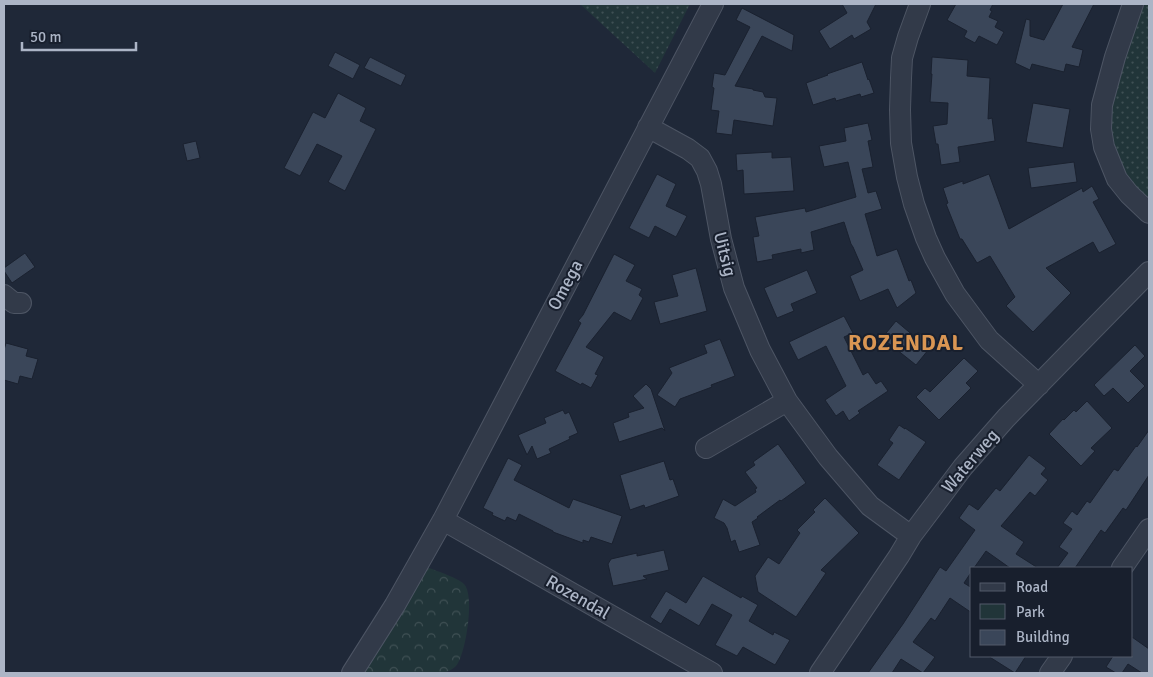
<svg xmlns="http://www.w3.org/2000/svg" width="1153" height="677" viewBox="0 0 1153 677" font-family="Signika,sans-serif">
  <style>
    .green { fill: url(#green-dots) }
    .forest { fill: url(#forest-crowns) }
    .building { fill: #3a4659; stroke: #1a212f }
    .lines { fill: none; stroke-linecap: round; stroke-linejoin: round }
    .minor-casing { stroke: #4d5564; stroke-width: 22 }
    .minor { stroke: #323a49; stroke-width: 20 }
    .labels { text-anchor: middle; stroke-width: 4; stroke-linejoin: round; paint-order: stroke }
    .street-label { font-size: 18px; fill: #acb5c6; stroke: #181f2d }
    .district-label { font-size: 22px; font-weight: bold; letter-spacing: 1px; fill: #da9653; stroke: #181f2d }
  </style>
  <defs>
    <pattern id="green-dots" width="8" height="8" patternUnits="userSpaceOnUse" patternTransform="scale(1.25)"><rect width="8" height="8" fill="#213539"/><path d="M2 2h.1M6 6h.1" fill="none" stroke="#3f5054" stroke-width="1.8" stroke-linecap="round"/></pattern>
    <pattern id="forest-crowns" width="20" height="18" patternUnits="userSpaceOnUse" patternTransform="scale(1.25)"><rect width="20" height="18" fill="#213539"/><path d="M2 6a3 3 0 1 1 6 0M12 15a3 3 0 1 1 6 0" fill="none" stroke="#3f5054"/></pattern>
  </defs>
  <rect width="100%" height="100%" fill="#1f2838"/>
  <path class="green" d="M580,4H690L655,73Z
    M1145,4H1149V201L1133,183L1120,164L1114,148L1110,117L1113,100L1136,23Z"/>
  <path class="forest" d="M429,568C437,571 458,578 464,584C475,595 466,650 458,663C456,668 448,672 442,673H358L417,579Z"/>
  <path class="building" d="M842,4H876L867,22L871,29L854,39L852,35L830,49L819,31L847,13Z
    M956,4H993L990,10L992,11L989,17L998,21L995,27L1004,32L997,45L979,36L975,43L964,37L967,31L947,20Z
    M1063,4H1094L1072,47L1083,50L1079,67L1066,64L1064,72L1032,64L1030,70L1015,63L1026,19L1030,20V36L1044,40Z
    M742,8L794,35L792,51L762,36L735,86L753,89V90L763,92L765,97L777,98L773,126L734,120L732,135L716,133L719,111L711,110L714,88L712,87L714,73L725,75L750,27L736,20Z
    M335,52L360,65L353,79L328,66Z
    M370,57L406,75L401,86L364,68Z
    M932,57L968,60L967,76L990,78L988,119L992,118L995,141L958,147L960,162L941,165L938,144H936L933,126L947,124L948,103L930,102L932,74H931Z
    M862,62L868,80L869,79L874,93L861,97L860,94L836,101L835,98L813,105L806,83L828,75L827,74Z
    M338,93L366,108L360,121L376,129L345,191L328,182L342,156L317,144L300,176L284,168L313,112L325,118Z
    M1033,103L1070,109L1063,148L1026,142Z
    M868,123L872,140L868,141L873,167L862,169L868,193L876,191L882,209L865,214L877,256L897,249L909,281L911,280L916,293L897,308L888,289L860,301L850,276L863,270L853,247L851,244L844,222L811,232L814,250L801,253V249L772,255L773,259L757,262L753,237L759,236L755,217L805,208L806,212L856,197L848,162L824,167L819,146L846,141L844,128Z
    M196,141L200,158L187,161L183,144Z
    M772,152V158L791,157L794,191L744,194L743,170L737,171L736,154Z
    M1074,162L1077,182L1031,188L1028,168Z
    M657,174L676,184L666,206L687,216L676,237L655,226L649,238L629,228Z
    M989,174L1009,229L1082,188L1083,192L1092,186L1099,199L1093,202L1116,244L1099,253L1093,242L1046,268L1071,293L1033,332L1006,306L1015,297L990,256L977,263L962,239H960L946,204L948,203L943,188L963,181V184Z
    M25,253L35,267L12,283L4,271V268Z
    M614,254L635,265L626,281L642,289L639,295L643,298L631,321L614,312L586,347L604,357L595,374L598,375L591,388L582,383L581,385L555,371L581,323L578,321L583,315Z
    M696,268L707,311L660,324L654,302L678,296L672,275Z
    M807,270L817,293L791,304L794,311L777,318L764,288Z
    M844,316L853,333L844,337L863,375L868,372L876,384L881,381L888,391L858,411L860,413L849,421L843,411L836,416L825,400L846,386L826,346L798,360L789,342Z
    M896,321L915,337L918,332L933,344L916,365L882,338Z
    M720,339L735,376L711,385L712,387L680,399L675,407L657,395L672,373L669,368L707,353L704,345Z
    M6,343L28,349L26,356L38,359L32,379L20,376L18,384L4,380V350Z
    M1135,345L1145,356L1130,371L1145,386L1128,403L1113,388L1104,396L1094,385Z
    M964,358L978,371L966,383L971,388L939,420L916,397L925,388L930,392Z
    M646,384L651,389L665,431L662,428L619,442L613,423L629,417L628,413L644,408L633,396Z
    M1087,401L1112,428L1091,448L1095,451L1081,466L1049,434L1063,419L1064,420L1074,410L1076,412Z
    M563,410L565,414L569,412L578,433L569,437L570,439L549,449L551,453L537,459L532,446L527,455L518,435L546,423L544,418Z
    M899,425L905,429V428L926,442L899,480L877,465L893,443L889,440Z
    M1149,430V475L1126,510L1123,508L1105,533L1101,530L1075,568H1057L1068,553L1059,547L1072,529L1063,523L1072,511L1077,515L1087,501L1090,503L1114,469L1118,471L1136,446L1137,447Z
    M778,444L806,483L781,501L780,500L757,517L758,518L752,522L760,545L739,552L735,540L731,542L727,528L724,523L714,518L723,499L735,506L756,492L755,489L757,488L745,472L755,465L753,462Z
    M1029,455L1046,468L1041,474L1048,480L1035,496L1030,492L1001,526L1024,542L1016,554L1038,568H1010L986,551L974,568H972V571L964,583L972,588V613L950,598L935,621L931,618L913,642L935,657L923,673L901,659L892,673H868L903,624L940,567L946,571L975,530L959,518L969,504L978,510L996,488L1000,491Z
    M508,458L522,465L514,480L569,508L573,499L622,516L612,544L591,537L589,542L583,540V543L553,532V531L519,514L516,521L507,517L505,521L492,515L493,513L483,508Z
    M664,461L670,480L673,479L679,496L645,508L644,505L630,510L620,475Z
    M825,498L859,533L821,570L826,573L796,617L758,592L755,576L768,557L779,564L800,533L797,530L815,512L813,510Z
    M664,550L669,570L643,576L647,579L613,586L608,564L611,559L637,553V556Z
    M703,576L741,598L742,596L758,605L749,621L773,635L774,632L790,640L775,665L743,647L737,656L715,645L732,615L712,604L699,626L670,609L661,624L650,617L666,591L686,603Z
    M1132,637L1149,649V673H1142L1128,664L1122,673H1116L1106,667L1113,656H1132Z
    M988,656H1026L1015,673Z"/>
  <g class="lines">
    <defs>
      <path id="minor" d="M920,4L908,37L902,58L901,78L900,110L901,143L907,177L914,204L926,238L935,258L955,294L989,340L1039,385
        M1133,4L1115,57L1102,105L1101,129L1104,147L1117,179L1129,194L1149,213
        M648,127L688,149L700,158L707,171L711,184L721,239L734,288L760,350L787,401L828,457L870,506L911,536
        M4,295L14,303H21
        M706,448L787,401
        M443,520L712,673
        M1122,568L1149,529
        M352,673L395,605L443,520L713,4
        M820,673L899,556L911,536L963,467L1006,418L1149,272
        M1050,673L1062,656"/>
    </defs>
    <use href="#minor" class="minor-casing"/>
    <use href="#minor" class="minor"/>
  </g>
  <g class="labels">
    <g class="street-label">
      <text transform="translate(725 254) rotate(76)" y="6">Uitsig</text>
      <text transform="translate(565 285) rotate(-62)" y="6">Omega</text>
      <text transform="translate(970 461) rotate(-50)" y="6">Waterweg</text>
      <text transform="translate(578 597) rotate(30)" y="6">Rozendal</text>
    </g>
    <g class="district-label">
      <text x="906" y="350">ROZENDAL</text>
    </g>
  </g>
  <rect width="1153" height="677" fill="none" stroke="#acb5c6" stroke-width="10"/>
  <rect x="970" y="567" width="162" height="90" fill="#181f2d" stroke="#535b6a"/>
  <rect x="980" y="583" width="25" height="8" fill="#323a49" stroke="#535b6a"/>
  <text x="1016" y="592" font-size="15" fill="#acb5c6">Road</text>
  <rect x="980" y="604" width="25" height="15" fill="#213539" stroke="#535b6a"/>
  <text x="1016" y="617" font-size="15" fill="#acb5c6">Park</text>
  <rect x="980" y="630" width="25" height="15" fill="#3a4659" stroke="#535b6a"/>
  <text x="1016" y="642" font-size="15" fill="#acb5c6">Building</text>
  <path d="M22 42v8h114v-8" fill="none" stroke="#acb5c6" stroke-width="2.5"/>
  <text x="30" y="42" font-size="15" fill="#acb5c6" stroke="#181f2d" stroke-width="4" paint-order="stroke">50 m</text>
</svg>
